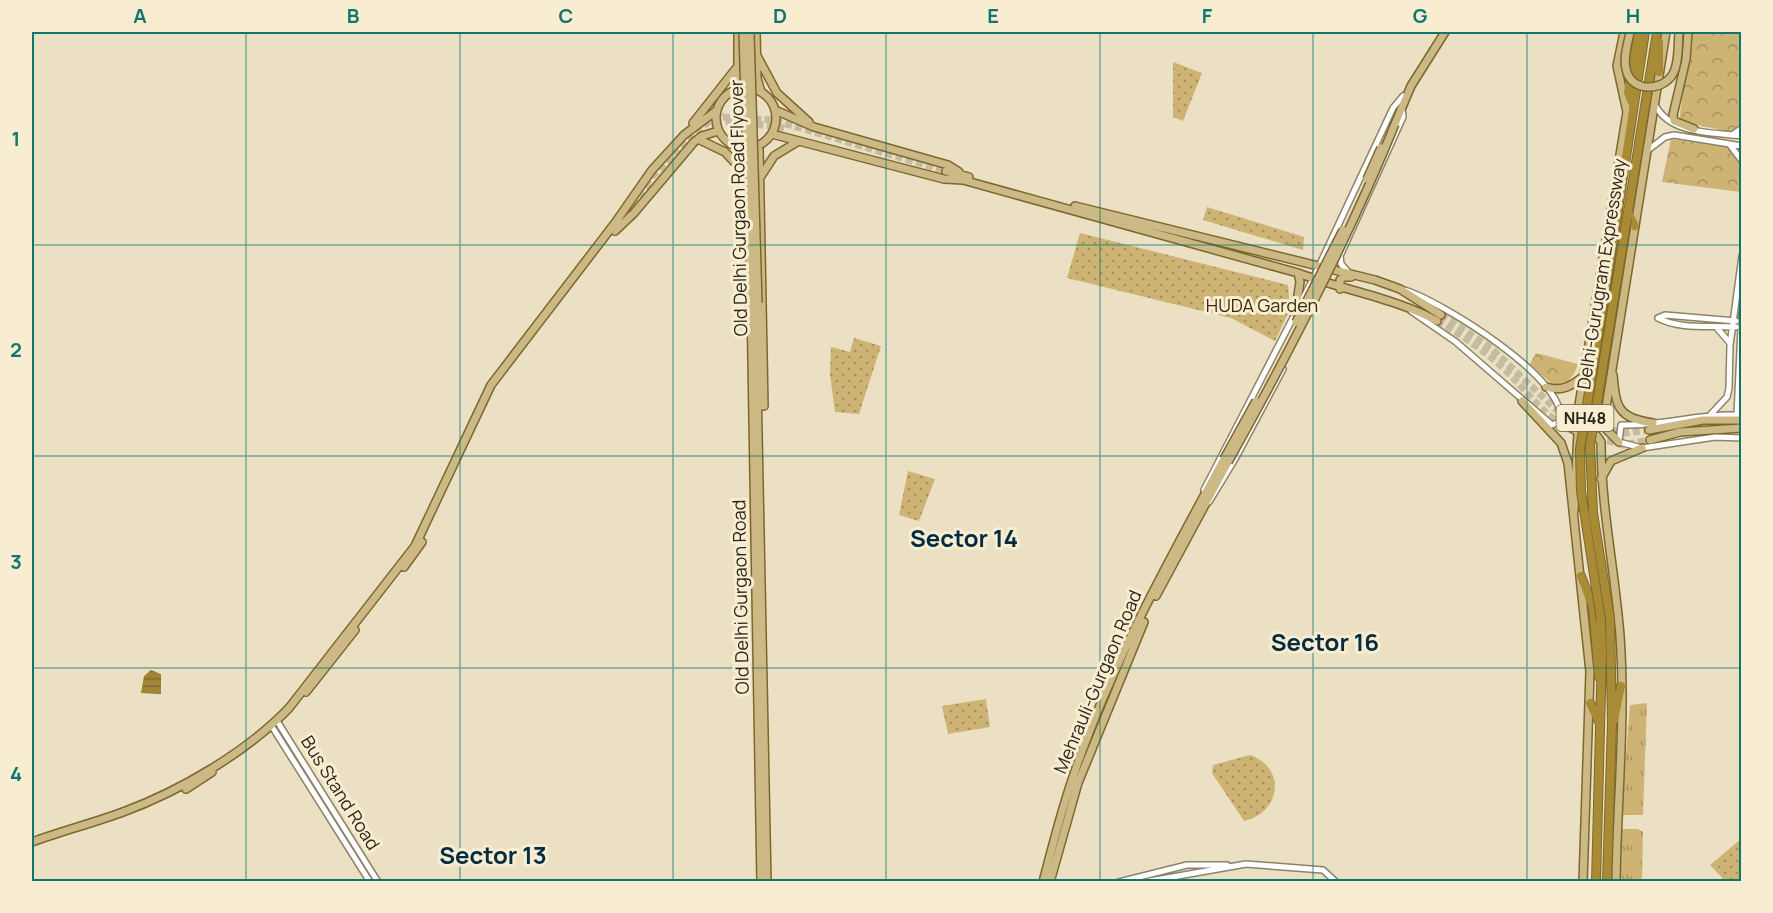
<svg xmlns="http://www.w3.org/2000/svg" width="1773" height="913" viewBox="0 0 1773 913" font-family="Manrope,sans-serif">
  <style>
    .grass { fill: url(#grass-tufts) }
    .forest { fill: url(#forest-crowns) }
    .park { fill: url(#park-dots) }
    .water { fill: url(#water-rules) }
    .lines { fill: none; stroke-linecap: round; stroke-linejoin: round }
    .major-tunnel { stroke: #c4bba1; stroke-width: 7; stroke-dasharray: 7 3.5; stroke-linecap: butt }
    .minor-casing { stroke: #8d8368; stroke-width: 8 }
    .major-casing { stroke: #7d682c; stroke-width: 10 }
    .highway-casing { stroke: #7d682c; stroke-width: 10 }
    .minor { stroke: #fff; stroke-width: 5 }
    .major { stroke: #ccb986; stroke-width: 7 }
    .highway { stroke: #aa8b35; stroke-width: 8 }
    .major-bridge-casing { stroke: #7d682c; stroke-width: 10; stroke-linecap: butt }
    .highway-bridge-casing { stroke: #7d682c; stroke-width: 10; stroke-linecap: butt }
    .major-bridge { stroke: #ccb986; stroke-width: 7 }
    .highway-bridge { stroke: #aa8b35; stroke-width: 8 }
    .grid { fill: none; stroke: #0f766e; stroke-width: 1.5; stroke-opacity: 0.55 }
    .labels { text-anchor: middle; stroke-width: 6; stroke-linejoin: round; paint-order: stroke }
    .shield { fill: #f8edd0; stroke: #686251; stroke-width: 1.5 }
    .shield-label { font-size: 16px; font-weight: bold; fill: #2a261b }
    .street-label { font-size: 18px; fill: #2a261b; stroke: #f8edd0 }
    .park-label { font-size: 18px; fill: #362a07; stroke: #f8edd0 }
    .district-label { font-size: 24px; font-weight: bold; fill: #032c43; stroke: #f8edd0 }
    .neatline { fill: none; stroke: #0f766e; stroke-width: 2 }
    .grid-label { font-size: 20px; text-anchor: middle; font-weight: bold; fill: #0f766e }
  </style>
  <defs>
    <pattern id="grass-tufts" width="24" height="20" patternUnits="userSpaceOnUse" patternTransform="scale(1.5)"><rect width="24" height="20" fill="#cdb475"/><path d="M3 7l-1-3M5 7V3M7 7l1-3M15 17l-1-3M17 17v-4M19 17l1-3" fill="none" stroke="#a7925f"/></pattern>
    <pattern id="forest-crowns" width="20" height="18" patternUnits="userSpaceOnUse" patternTransform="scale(1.5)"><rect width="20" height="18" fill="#cdb475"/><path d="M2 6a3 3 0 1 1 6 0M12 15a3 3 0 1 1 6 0" fill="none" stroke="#a7925f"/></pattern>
    <pattern id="park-dots" width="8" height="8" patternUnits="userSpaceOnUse" patternTransform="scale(1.5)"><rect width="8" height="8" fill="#cdb475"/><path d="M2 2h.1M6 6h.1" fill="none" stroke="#a7925f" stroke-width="1.8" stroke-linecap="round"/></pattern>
    <pattern id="water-rules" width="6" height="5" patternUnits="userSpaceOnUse" patternTransform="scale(1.5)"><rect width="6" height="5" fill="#a18436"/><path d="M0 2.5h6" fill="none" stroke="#836c2d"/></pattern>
  </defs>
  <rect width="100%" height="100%" fill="#ebe0c3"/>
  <path class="grass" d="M1647,703L1643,815H1621L1630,705Z
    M1619,829H1638L1643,832L1642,881L1619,882Z"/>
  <path class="forest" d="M1691,32H1741V124L1731,132L1679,121Z
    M1671,139L1730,147L1741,165V192L1662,182Z
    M1536,353L1578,364C1574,376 1568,385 1555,387L1530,364Z"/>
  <path class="park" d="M1173,62L1202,73L1183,121L1173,117Z
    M1207,207L1304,237L1303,250L1203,220Z
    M1080,233L1288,285L1290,309L1275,341L1231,318L1067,278Z
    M854,338L881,346L859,414L835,412L830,374L831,347L850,352Z
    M908,471L935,479L919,521L899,515Z
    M986,699L990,727L948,734L942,706Z
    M1250,755C1287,768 1281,813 1244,821L1212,773L1213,765Z
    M1741,839V881H1725L1710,865Z"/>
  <path class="water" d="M151,670L161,674V694L141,693L144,676Z"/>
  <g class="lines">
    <path class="major-tunnel" d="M715,124L730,121L784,128
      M645,185L690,135L712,120L723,117L773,120L946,171
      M634,206L651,184
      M1441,315L1491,348L1561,414L1576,421L1625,433L1649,430
      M1437,321C1460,334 1481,348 1501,366C1525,388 1543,416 1572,431
      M1597,438L1623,445L1650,440"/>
    <defs>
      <path id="minor" d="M1655,105C1671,135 1712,132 1742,136
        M1732,135L1742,128
        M1730,145L1742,161
        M1648,150L1665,137L1674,135L1742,146
        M1349,273L1341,264L1340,256L1403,117L1402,108
        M1404,290C1438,299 1574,383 1559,422L1552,425L1456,342L1411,311
        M1658,318C1680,330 1711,325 1736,327
        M1658,318L1665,315L1736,321
        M1717,328L1730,343
        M1711,414L1727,397L1729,388L1730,345L1742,256
        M1737,415L1742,307
        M1742,415C1701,413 1662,426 1621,425L1619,442L1642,448L1715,437L1742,438
        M1204,490L1313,279L1393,108L1403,96
        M1209,502L1235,459L1283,369
        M277,721L378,882
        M271,725L370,882
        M1119,882L1187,865H1227
        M1144,882L1246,864L1323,870L1336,882"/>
      <path id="major" d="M756,32L757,78L761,92
        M1688,32L1686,59L1673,115L1674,121L1694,129
        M756,54L777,93L809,122
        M716 118a30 30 0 1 1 60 0a30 30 0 1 1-60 0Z
        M738,89V32
        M775,110L814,127L948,165L959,172
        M693,123L738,66
        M1395,124L1411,86L1445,32
        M772,134L944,179L963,180L1298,273C1343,290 1395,298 1437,321
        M698,139L725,152L740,168
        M741,148L744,244L749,307
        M946,171L969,177
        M761,176L774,156L797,142
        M1075,206L1375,280L1400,289L1441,315
        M615,231L634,213L694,142L702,136L718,131
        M1340,289V280L1343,277H1351
        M751,303L761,882
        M758,303L757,383L767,882
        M1295,314L1300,282L1298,273
        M1613,375C1616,408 1618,418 1653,423
        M1546,387C1563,392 1571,386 1584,376
        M1522,401L1561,443L1568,463L1590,672L1583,882
        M754,406H764L759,146
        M1561,410L1566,424L1578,432
        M1603,426L1666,32
        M1649,430L1703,420H1742
        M1650,440L1680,432L1742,428
        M1619,442L1603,426L1580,416L1578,411L1627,112L1617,66L1624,32
        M1601,479L1611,461L1642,448
        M1574,511L1578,432L1597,436L1601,442C1601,508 1615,571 1620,636C1626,718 1617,800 1616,882
        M404,567L422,542
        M1156,596L1228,462
        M306,692L355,630
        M186,789L212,772
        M32,842C62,831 93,823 123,812C180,791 247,752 289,708L415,546L491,385L615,223L652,170L684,135L716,111
        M1043,882C1055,836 1067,790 1084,746C1121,646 1173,553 1224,459
        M1050,882L1078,783L1144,622"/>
      <path id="highway" d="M1659,42V72
        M1633,105L1628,93L1638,32
        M1628,213L1635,226
        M1617,216L1645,32
        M1627,218L1657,32
        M1581,576L1593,607L1599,677
        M1590,703L1598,720
        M1614,720L1621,686
        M1596,882L1602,652L1601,620
        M1607,882L1612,724L1610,619"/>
    </defs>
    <use href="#minor" class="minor-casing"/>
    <use href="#major" class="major-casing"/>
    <use href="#highway" class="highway-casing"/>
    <use href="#minor" class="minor"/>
    <use href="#major" class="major"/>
    <use href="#highway" class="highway"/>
    <defs>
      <path id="major-bridge" d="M743,32L751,303
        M750,32L758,303
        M1630,32C1628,43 1623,58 1626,69C1631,94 1668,92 1675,69C1679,58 1678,43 1679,32
        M1367,179L1381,148
        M1296,322L1343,230
        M1224,459L1256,401
        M1228,462C1289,353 1348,240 1395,124"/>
      <path id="highway-bridge" d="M1610,619L1593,513L1590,445L1627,218
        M1601,620L1581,491L1580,449L1617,216"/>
    </defs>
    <use href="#major-bridge" class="major-bridge-casing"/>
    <use href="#highway-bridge" class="highway-bridge-casing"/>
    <use href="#major-bridge" class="major-bridge"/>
    <use href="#highway-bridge" class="highway-bridge"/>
  </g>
  <path class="grid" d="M246,32V882M460,32V882M673,32V882M886,32V882M1100,32V882M1313,32V882M1527,32V882M32,245H1742M32,456H1742M32,668H1742"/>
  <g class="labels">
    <rect class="shield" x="1556.5" y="405" width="57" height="26" rx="4.5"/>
    <g class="shield-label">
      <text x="1585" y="424">NH48</text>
    </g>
    <g class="street-label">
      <text transform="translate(739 208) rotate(-91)" y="6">Old Delhi Gurgaon Road Flyover</text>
      <text transform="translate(1602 274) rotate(-81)" y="6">Delhi-Gurugram Expressway</text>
      <text transform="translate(741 597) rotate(-91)" y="6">Old Delhi Gurgaon Road</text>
      <text transform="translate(1098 682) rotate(-67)" y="6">Mehrauli-Gurgaon Road</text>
      <text transform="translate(340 793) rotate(58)" y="6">Bus Stand Road</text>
    </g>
    <g class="park-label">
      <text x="1262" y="312">HUDA Garden</text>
    </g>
    <g class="district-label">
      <text x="964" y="547">Sector 14</text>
      <text x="1325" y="651">Sector 16</text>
      <text x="493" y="864">Sector 13</text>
    </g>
  </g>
  <rect width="1773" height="913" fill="none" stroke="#f8edd0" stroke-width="66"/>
  <rect x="33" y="33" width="1707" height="847" class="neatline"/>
  <g class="grid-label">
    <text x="140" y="23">A</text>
    <text x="353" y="23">B</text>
    <text x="566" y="23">C</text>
    <text x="780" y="23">D</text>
    <text x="993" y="23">E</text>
    <text x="1207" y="23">F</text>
    <text x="1420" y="23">G</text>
    <text x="1633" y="23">H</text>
    <text x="16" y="146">1</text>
    <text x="16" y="357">2</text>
    <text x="16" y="569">3</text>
    <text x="16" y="781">4</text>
  </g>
</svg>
